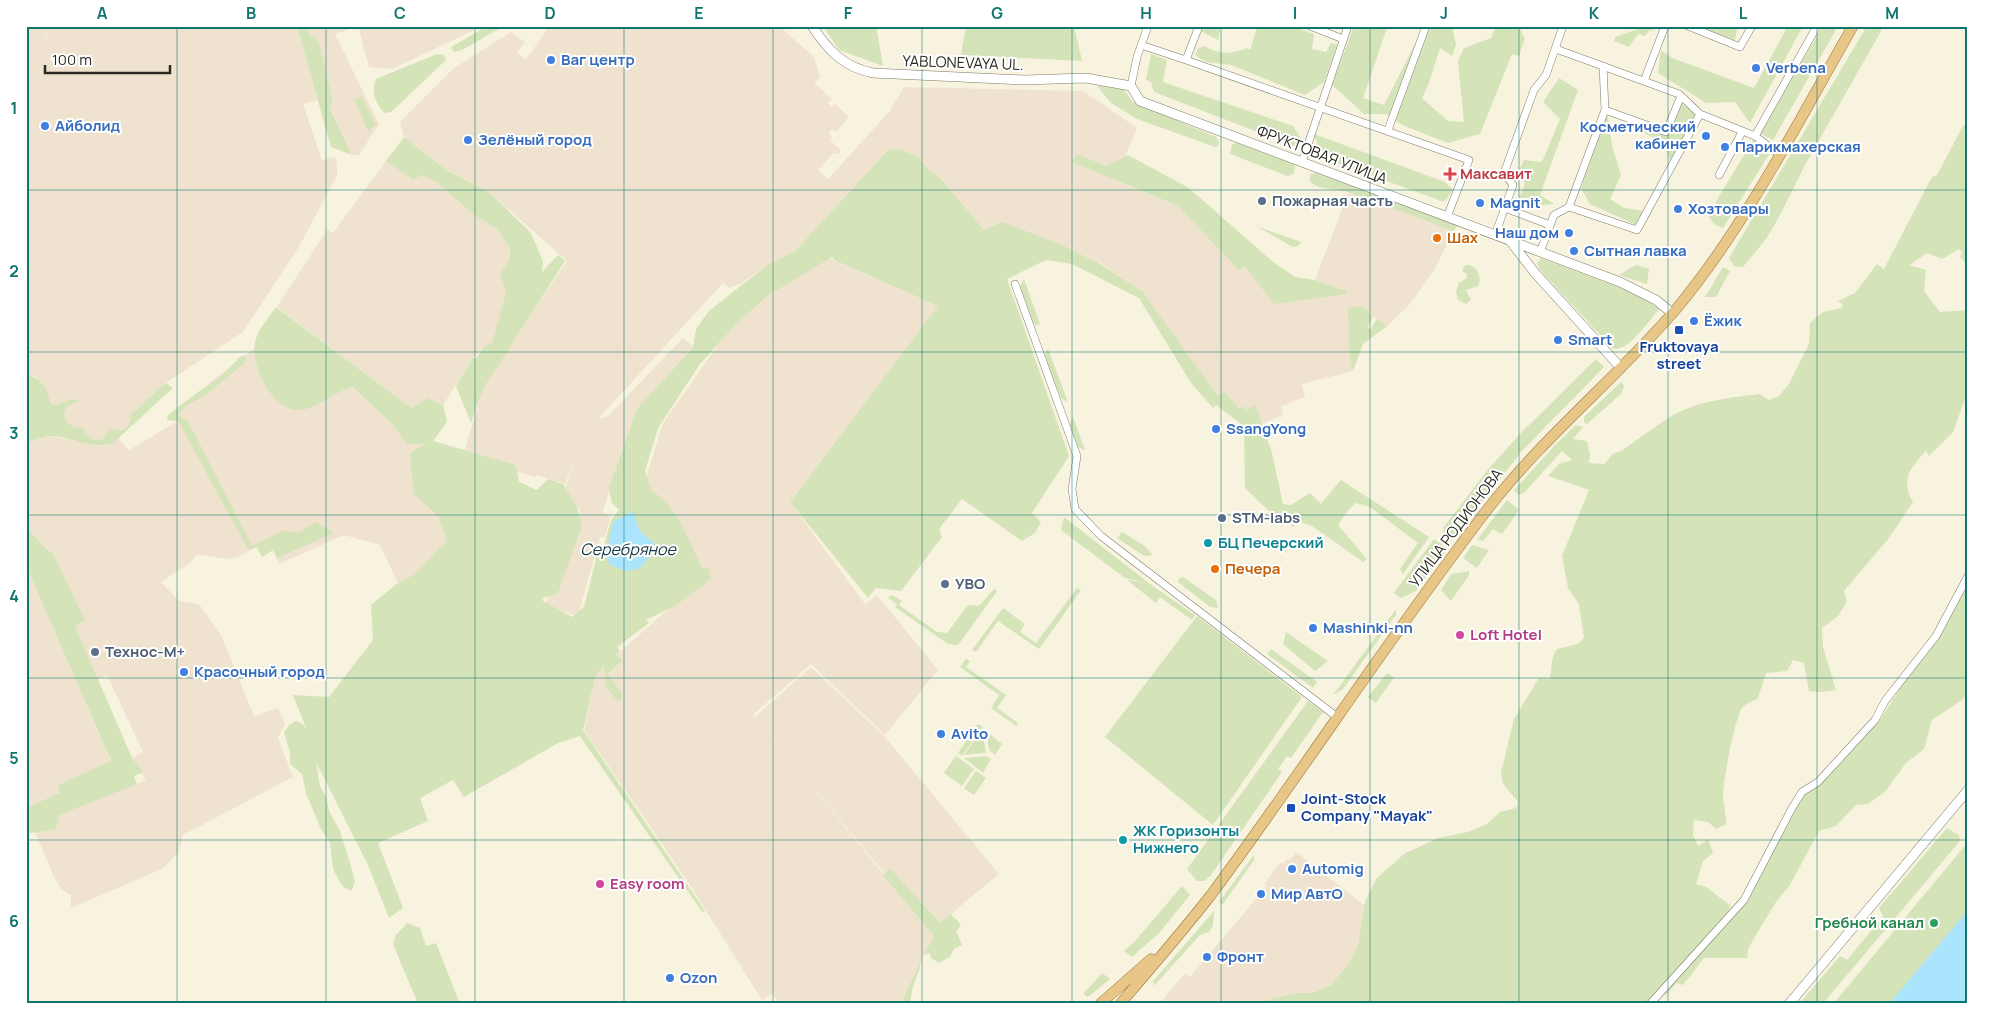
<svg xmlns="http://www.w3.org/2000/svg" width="1994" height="1030" viewBox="0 0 1994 1030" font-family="Manrope,sans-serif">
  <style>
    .commercial { fill: #efe3cf }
    .green { fill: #d4e3b8; fill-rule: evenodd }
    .water { fill: #aae4fd }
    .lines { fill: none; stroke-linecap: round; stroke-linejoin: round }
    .minor-casing { stroke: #7f7b6a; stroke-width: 8 }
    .tertiary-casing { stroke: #7f7b6a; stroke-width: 10 }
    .primary-casing { stroke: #9a7631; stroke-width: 11 }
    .minor { stroke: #fff; stroke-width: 7 }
    .tertiary { stroke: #fff; stroke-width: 9 }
    .primary { stroke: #e7c688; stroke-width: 10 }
    .grid { fill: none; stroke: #0f766e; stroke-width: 1; stroke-opacity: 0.55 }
    .shop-dot { fill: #3f7fe0; stroke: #fff; stroke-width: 2 }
    .health-dot { fill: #e0444e; stroke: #fff; stroke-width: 2 }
    .service-dot { fill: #5c6f8a; stroke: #fff; stroke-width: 2 }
    .food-dot { fill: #e8710a; stroke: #fff; stroke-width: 2 }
    .transit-dot { fill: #1a4fb4; stroke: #fff; stroke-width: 2 }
    .culture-dot { fill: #0f9aa8; stroke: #fff; stroke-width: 2 }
    .hotel-dot { fill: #d1479c; stroke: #fff; stroke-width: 2 }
    .leisure-dot { fill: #2e9e5b; stroke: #fff; stroke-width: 2 }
    .labels { text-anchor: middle; stroke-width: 4; stroke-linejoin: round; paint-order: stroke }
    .shop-label { font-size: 15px; font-weight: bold; fill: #366cbe; stroke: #fff; text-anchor: start }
    .street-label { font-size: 15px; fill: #2a2921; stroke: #fff }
    .health-label { font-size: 15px; font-weight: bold; fill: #be3a42; stroke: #fff; text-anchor: start }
    .service-label { font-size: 15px; font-weight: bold; fill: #4e5e75; stroke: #fff; text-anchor: start }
    .food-label { font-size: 15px; font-weight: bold; fill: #c56008; stroke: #fff; text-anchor: start }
    .transit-label { font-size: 15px; font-weight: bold; fill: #164399; stroke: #fff }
    .culture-label { font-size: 15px; font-weight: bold; fill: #0d838f; stroke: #fff; text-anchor: start }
    .hotel-label { font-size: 15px; font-weight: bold; fill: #b23c85; stroke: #fff; text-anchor: start }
    .leisure-label { font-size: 15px; font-weight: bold; fill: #27864d; stroke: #fff; text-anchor: end }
    .water-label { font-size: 16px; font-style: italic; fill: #153845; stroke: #fff }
    .neatline { fill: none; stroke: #0f766e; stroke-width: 2 }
    .grid-label { font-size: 16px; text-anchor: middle; font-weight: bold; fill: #0f766e }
  </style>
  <rect width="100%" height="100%" fill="#f7f3df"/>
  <path class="commercial" d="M26,26H43L51,49L44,26H297L318,100L303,104L322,161L331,157L336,158L337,164V175L300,245L243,332L161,386L150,395L146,403L131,413L129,424L122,431L108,434L103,439L94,440L66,422L64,414L66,407L78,400L73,399L55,405L50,403L37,378L26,373Z
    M307,26H349L350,29L335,34L379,124L359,155H352L329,105L333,102L321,49L312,37Z
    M358,26H483L392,69L369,67Z
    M550,26H783L781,28L814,57L820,77L814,83L832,99L828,103L832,107L835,104L849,117L836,132L832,129L829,133L832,137L830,140L841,150L837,155L834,153L818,170L828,179L889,112L904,87L1083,91L1137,128L1125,156L1119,182L1178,206L1212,236L1239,269L1244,266L1346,291L1315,280L1349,191L1453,231L1435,269L1410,304L1387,326L1370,315L1363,306L1351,349L1350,358L1353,371L1302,384L1305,397L1281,406L1283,415L1261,424L1224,406L1142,292L1102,264L1062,245L1036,236L984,230L941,179L929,170L917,156L888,150L794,252L767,265L742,283L729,288L723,283L598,419L607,417L683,338L693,346L637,410L602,513L611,515L605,537H600L578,616L545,605L581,512L565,490L576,454L565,484L537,475L536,477L517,472L516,465L465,450L483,386L567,261L489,192L448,171L404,137L400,122L453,69L473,56L511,32L525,42L517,53L526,59Z
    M386,161L413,180L422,175L436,182L474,215L497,229L510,248V259L500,273L507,295L492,343L484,346L473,358L443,405L428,398L411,408L277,307L327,230L333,233Z
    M826,257L938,306L790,502L865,604L877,595L938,670L885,735L811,664L753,715L766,729L755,717L811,667L885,737L999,874L940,923L890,868L884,873L766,730L934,936L902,999L906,1001L905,1004H781L772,994L762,1000L688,882L584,730L596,673L707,575L644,484L663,423L751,298Z
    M255,348L262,382L320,404L341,389L353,387L394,426L407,445L431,443L438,516L448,540L415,574L398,583L380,545L344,535L279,564L273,550L262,557L257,547L238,557L225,559L197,554L191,562L161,582L179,601L199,604L221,635L254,716L278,708L285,724L278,738L293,777L183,835L179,852L162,869L71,908V895L61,889L54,877L26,811V566L111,762L58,785L122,764L133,786L146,780L132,758L143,752L107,675L98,679L74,626L85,620L53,554L41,544L26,526V442L50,436L104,446L118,438L129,450L178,421L173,411Z
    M1296,852L1364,905L1358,946L1348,964L1331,985L1312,993H1297L1272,999L1264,1004H1159L1185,973L1190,977L1267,886L1265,883L1280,862L1283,864L1287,859L1290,860Z"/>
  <path class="green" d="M297,26H307L311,37L315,36L321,49L333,102L329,106L352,155L331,147Z
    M487,26H504L462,50L454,52L451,47Z
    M823,26H876L883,66L839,50Z
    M966,26H1074L1082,61L961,55Z
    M1203,26H1221L1218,40L1201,31Z
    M1254,26H1302V30L1314,34L1312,49L1326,52L1331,43L1337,45L1324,82L1305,95L1231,65L1206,62L1195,55L1198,48L1204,46C1220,55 1231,54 1247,48L1250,50L1257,28Z
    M1354,26H1395L1394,29L1387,28L1363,98L1384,105L1424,26H1452L1456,45L1452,56L1440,48L1429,83L1422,98L1448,121L1464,122L1458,61L1464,48L1491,38L1495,29L1490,26H1518L1525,38L1519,56L1512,54L1480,134L1448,143L1404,126L1386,114H1364L1332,85Z
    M1647,26H1655L1653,31L1650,30L1645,36L1638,34L1629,47L1614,41L1615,37Z
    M1697,26L1737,28L1735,40Z
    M1788,26H1803L1750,123L1735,102L1706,103L1658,73L1661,50L1672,58L1754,88Z
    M1823,26H1838L1773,140L1760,133Z
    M1867,26H1884L1805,165L1779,217L1766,239L1743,267L1734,266L1729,258Z
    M437,54L444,55L446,60L391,112L384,113C375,101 371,93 376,79Z
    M1151,54L1167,60L1163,82L1293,126L1302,140V149L1154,92L1151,82L1146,80Z
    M1559,78L1578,90L1540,195L1554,204L1524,206L1519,198L1525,184L1519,170L1524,160L1542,162L1560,119L1543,102Z
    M1097,86L1123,88L1133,102L1216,137L1219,142L1218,146L1215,147L1137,119L1111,103Z
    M362,97L376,124L368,132L355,100Z
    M1678,101L1695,114L1671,161L1662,142L1630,126L1628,121L1670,129Z
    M1607,114L1612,146L1621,175L1610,199L1624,208L1652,212L1643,228L1590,204L1581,188Z
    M1968,123V265L1960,257L1962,252L1959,249L1942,259L1927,253L1909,265L1926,270L1924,291L1940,312L1968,310V391L1953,432L1929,456L1926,451C1910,468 1900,480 1913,502L1889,538L1844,591L1847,601L1838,616L1822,628L1823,647L1836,690L1819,692L1809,691L1804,663L1793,660L1787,671L1766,673L1758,698C1754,701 1745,704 1742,708C1735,717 1722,785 1723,798C1724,807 1726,815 1726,824L1716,829L1708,822L1694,820L1693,835L1698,846L1708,839L1713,853L1703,861L1696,884L1706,887L1731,906L1723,919L1733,917L1793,809L1804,795L1817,787L1882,717L1968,580V693L1962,700L1932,720L1924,749L1906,763L1885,792L1868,804L1856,805L1836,826L1819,831L1790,885L1776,902L1753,940L1748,949L1747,958H1704L1683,985L1677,983L1668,993L1643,1004H1264L1271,999L1297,993H1312L1331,985L1348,964L1358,946L1364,905L1370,891L1377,878L1404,854L1438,838L1468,832L1487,824L1500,812L1516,808L1518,802L1503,784L1501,773L1514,719L1539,678L1549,679C1554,668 1549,661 1557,649L1578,644L1584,638L1579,604L1568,588L1562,556L1589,490L1548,476L1559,464L1572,460L1562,451L1524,493L1519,495L1514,491L1516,488L1555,445L1576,425L1583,427L1573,439L1587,441L1590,455L1589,463L1605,464L1612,454L1621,451C1641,438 1662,420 1683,410C1707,400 1735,397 1760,394L1768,400L1779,396L1789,384L1809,344L1810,323L1823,312L1841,308L1843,305L1838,301L1855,293L1877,264L1884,269L1932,177L1937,175L1963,126Z
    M1314,134L1445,182L1453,190L1444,202L1321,157Z
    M404,137L448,171L489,192L531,233L543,261L542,272L558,255L565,261L494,372C481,388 478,404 471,423L456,386L473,358L476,359L484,346L492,343L506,293L500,273L510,259V248L497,229L474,215L436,182L422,175L413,180L386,161Z
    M1753,140L1770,153L1723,228L1714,224L1708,215Z
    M1237,143L1292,163L1295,165L1294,173L1288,176L1230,154L1232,144Z
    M899,149L917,156L929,170L941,179L984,230L1002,222L1062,245L1097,262L1143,292L1217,395L1225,392L1239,409L1244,406L1246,411L1255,405L1272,453L1283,504L1291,505L1310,493L1321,504L1341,480L1429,537L1403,574L1400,569L1418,543L1370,507L1356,503L1348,510L1338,525L1367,559L1363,562L1324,534L1310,525L1296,521L1294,527L1273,515L1245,488L1244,431L1238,426L1240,423L1216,405L1213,408L1191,383L1139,298L1072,264L1046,260L1007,279L1069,456L1032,513L1041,522L1035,533L1022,541L962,499L939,529L942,537L901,591L876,588L868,598L790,502L938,306L834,260L832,257L767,296L737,323L700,364L658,428L645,471L651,490C677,506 689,541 702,568H709L711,579L675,606L646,620L649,623L617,647L620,651L616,655L622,661L607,674L622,693V699L618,702L606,686L604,666L596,674L583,730L705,911L703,913L580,736L558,743L464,797L453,780L420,798L428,821L378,843L403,908L389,918L368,865L316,762L320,786L326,797L329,811L340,831L352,870L355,882L351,891L342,886L333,869L330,843L320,827L306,793L302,774L290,764V752L284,733L288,726L296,721L302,723L307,730L293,695L329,697L373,640L371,605L398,583L415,574L447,540L438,516L414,494L410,453L427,443L407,445L394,426L353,387C334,391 315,412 296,410C269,407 247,359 257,336C261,326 270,316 276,307L411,408L428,398L443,405L447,422L433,441L516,465L519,482L537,490L548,479L563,484L577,507L582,525L558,593L543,598V601L572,617L584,607L600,543L602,553L611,520L619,510L612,503L609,488L637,409L693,347L696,329L709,311L767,265L794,252L888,150ZM639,530L655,544L607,550Z
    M1077,154L1106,166L1128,155L1189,188L1273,262L1295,277L1315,280L1346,291L1347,294L1274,304L1245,266L1239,270L1178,206L1072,162Z
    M1316,173L1459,225L1453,231L1349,192L1318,187L1309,181L1311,174Z
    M1256,226L1301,242L1298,246L1293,247Z
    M1541,258L1639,295L1659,309C1647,322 1631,350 1613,349L1540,270L1537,263Z
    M1465,265C1476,264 1483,277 1478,286L1466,290L1471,300L1466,304L1458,300L1456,291L1459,283L1467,278V274L1462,271Z
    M1636,265L1649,269L1647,284L1619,275Z
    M1723,267L1730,271L1716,297H1705Z
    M1024,279L1040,324L1037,325L1034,324L1020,287Z
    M1363,306L1373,317L1367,327L1371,329L1377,319L1387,326L1363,344L1353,371L1350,358L1348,308Z
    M1048,349L1068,402L1061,398L1044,355Z
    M246,355L244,364C234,372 223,380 213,389C202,399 187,402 178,415L188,421L252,546L283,531L300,532L315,522L334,533L277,558L273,550L262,557L257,547L248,549L178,421L167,420L168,415L173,411L220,377L240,357Z
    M1596,359L1604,367L1522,451L1455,536L1444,537L1443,528L1486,472L1519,435Z
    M26,373C41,380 48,387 50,403L55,405L73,399L80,400L66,407L64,414L66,422L76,428L84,427L85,433L94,440L103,439L110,429L122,431L129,424L131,413C146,405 151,391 166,383L173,388L113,443C94,450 73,438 53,436C45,435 35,441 26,442Z
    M1621,382L1624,386L1621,394L1587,424L1584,422V417Z
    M1073,417L1085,450L1078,447L1070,424Z
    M1507,500L1519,510L1502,534L1493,529L1483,541L1477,540Z
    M1064,517L1150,584L1195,615L1192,620L1160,597L1156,603L1127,580L1148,583L1125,578L1061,530Z
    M26,526L41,544L53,554L85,620L75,626L132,758L143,772L134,776L137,784L59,815L56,829L26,834V808L60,793L58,785L111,761L26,566Z
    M1122,532L1143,545L1153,555L1144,556L1117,538Z
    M1434,539L1444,546L1446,550L1416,591L1401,598L1394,593Z
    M1472,545L1489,550L1477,568L1463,558Z
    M1469,571V575L1451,601L1441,590L1451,574Z
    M1183,577L1216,600L1218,608L1210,607L1178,582V579Z
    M1077,588L1081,590L1039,649L998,621L976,652L972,650L1003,608L1025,624L1020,632L1036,643Z
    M994,589L997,591L958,645L948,644L895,607L897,604L888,598L892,595L902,601L899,605L937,632L947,633L968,605L979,606Z
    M1396,609V615L1343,689L1333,695Z
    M1197,616L1302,697L1213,825L1105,737Z
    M1286,632L1328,661L1315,671L1283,644Z
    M1271,649L1317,682L1313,688L1267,654Z
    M966,659L970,661L966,667L1006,695L997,708L1018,723L1016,726L991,708L999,695L960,667Z
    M1387,673L1394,677L1376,703L1368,697Z
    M1308,701L1323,712L1291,758L1287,756L1278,769L1282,772L1211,875L1205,881H1197L1187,869Z
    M978,724L983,727L962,756L958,753Z
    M982,730L986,753L964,755Z
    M986,731L1002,744L995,755L989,750Z
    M956,756L974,769L962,786L944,773Z
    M986,756L991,759L983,773L964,758Z
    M976,771L986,778L974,795L964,788Z
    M1947,828L1959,835L1960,841L1826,1000L1822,1004H1799L1840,956L1847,960L1883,916L1879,908Z
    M1968,842V1004H1833Z
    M1254,855V860L1223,904L1219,902Z
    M890,868L940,923L951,914L961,925L956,931L962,945L954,949L950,957L939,963L931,958L930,953L924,955L934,936L883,875Z
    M1182,886L1190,895L1159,933L1132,957L1124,951L1136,940Z
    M1214,911L1213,926L1209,932L1200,935L1154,986L1153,981Z
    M407,923L420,928L426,946L436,943L460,1004H418L393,944L396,935Z
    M921,961C920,971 916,978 913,987C911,993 912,998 909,1004H905L906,1001L902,1000Z
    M1102,973L1110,979L1088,997L1083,994Z"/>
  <path class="water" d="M633,511L639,530L655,544L651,555L639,569L625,571L609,564L607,550L613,522Z
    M1968,910V1004H1889Z"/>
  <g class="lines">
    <defs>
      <path id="minor" d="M1310,26L1343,39
        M1688,26L1740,47L1752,26
        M1141,45L1186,60L1199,26
        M1556,49L1679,94L1700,114
        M1186,60L1469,160L1447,217
        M1603,66L1605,110
        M1644,81L1665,26
        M1131,86L1137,57L1148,26
        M1388,130L1426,26
        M1779,154L1755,136L1817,26
        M1302,162L1348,26
        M1719,175L1742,132
        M1569,207L1605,110L1666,132L1681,96
        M1505,208L1550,225
        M1495,235L1513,185L1504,173L1534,90L1546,75L1563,26
        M1540,252L1554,215L1569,207L1637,230L1700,114L1755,136
        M1015,284L1077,456L1072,489L1075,509L1101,536L1337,717
        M1650,1004L1744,900L1792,808L1802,792L1818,782L1875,720L1885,701L1936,636L1968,576"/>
      <path id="tertiary" d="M812,26C828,50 843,67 873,73L1024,80L1086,78L1131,86L1140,101L1620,282L1656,300L1672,313
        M1511,242L1535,273L1620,367
        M1789,1004L1968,790"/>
      <path id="primary" d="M1100,1004L1151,959
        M1120,1004C1151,968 1182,932 1211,895C1305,768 1391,635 1487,510C1544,436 1617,378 1677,308C1746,225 1799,120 1853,26"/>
    </defs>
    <use href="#minor" class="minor-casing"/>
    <use href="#tertiary" class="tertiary-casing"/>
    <use href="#primary" class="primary-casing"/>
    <use href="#minor" class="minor"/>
    <use href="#tertiary" class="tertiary"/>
    <use href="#primary" class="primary"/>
  </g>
  <path class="grid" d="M177,26V1004M326,26V1004M475,26V1004M624,26V1004M773,26V1004M922,26V1004M1072,26V1004M1221,26V1004M1370,26V1004M1519,26V1004M1668,26V1004M1817,26V1004M26,190H1968M26,352H1968M26,515H1968M26,678H1968M26,840H1968"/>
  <g class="shop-dot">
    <circle cx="551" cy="60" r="5"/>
    <circle cx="1756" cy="68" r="5"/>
    <circle cx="45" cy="126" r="5"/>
    <circle cx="1706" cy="136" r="5"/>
    <circle cx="468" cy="140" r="5"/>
    <circle cx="1725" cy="147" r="5"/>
    <circle cx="1480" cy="203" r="5"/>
    <circle cx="1678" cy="209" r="5"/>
    <circle cx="1569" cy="233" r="5"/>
    <circle cx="1574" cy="251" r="5"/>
    <circle cx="1694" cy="321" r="5"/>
    <circle cx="1558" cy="340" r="5"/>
    <circle cx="1216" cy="429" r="5"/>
    <circle cx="1313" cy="628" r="5"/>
    <circle cx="184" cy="672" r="5"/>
    <circle cx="941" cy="734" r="5"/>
    <circle cx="1292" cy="869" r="5"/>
    <circle cx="1261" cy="894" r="5"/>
    <circle cx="1207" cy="957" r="5"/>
    <circle cx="670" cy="978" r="5"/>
  </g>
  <path class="health-dot" d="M1447.5 166.5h5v5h5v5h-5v5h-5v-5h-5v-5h5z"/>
  <g class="service-dot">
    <circle cx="1262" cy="201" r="5"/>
    <circle cx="1222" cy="518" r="5"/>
    <circle cx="945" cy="584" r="5"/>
    <circle cx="95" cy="652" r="5"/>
  </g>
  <g class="food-dot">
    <circle cx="1437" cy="238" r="5"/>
    <circle cx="1215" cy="569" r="5"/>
  </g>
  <g class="transit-dot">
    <rect x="1674" y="325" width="10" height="10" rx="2.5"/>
    <rect x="1286" y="803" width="10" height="10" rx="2.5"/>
  </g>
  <g class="culture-dot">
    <circle cx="1208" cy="543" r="5"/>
    <circle cx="1123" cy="840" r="5"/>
  </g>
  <g class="hotel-dot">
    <circle cx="1460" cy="635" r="5"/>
    <circle cx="600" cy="884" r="5"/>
  </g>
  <circle class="leisure-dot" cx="1934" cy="923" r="5"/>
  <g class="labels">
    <g class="shop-label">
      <text x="561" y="65">Ваг центр</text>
      <text x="1766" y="73">Verbena</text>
      <text x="55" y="131">Айболид</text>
      <text x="1696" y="132" text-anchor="end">Косметический<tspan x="1696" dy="17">кабинет</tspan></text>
      <text x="478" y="145">Зелёный город</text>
      <text x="1735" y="152">Парикмахерская</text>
      <text x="1490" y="208">Magnit</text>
      <text x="1688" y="214">Хозтовары</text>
      <text x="1559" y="238" text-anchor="end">Наш дом</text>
      <text x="1584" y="256">Сытная лавка</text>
      <text x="1704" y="326">Ёжик</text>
      <text x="1568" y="345">Smart</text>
      <text x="1226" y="434">SsangYong</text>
      <text x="1323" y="633">Mashinki-nn</text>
      <text x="194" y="677">Красочный город</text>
      <text x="951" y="739">Avito</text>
      <text x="1302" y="874">Automig</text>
      <text x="1271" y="899">Мир АвтО</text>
      <text x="1217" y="962">Фронт</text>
      <text x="680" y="983">Ozon</text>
    </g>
    <g class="street-label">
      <text transform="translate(963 63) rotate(2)" y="5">YABLONEVAYA UL.</text>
      <text transform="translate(1322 155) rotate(21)" y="5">ФРУКТОВАЯ УЛИЦА</text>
      <text transform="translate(1456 528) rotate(-53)" y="5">УЛИЦА РОДИОНОВА</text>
    </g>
    <g class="health-label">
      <text x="1460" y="179">Максавит</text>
    </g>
    <g class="service-label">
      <text x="1272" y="206">Пожарная часть</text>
      <text x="1232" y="523">STM-labs</text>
      <text x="955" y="589">УВО</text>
      <text x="105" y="657">Технос-М+</text>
    </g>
    <g class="food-label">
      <text x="1447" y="243">Шах</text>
      <text x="1225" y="574">Печера</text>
    </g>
    <g class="transit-label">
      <text x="1679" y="352">Fruktovaya<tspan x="1679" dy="17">street</tspan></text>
      <text x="1301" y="804" text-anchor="start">Joint-Stock<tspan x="1301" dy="17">Company "Mayak"</tspan></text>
    </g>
    <g class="culture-label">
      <text x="1218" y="548">БЦ Печерский</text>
      <text x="1133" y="836">ЖК Горизонты<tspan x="1133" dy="17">Нижнего</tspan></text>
    </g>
    <g class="hotel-label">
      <text x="1470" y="640">Loft Hotel</text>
      <text x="610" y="889">Easy room</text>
    </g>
    <g class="leisure-label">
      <text x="1924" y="928">Гребной канал</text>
    </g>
    <g class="water-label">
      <text x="628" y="555">Серебряное</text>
    </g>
  </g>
  <rect width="1994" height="1030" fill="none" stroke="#ffffff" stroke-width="55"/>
  <path d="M45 65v8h125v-8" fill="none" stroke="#2a2921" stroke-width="2.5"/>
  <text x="52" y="65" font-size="15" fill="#2a2921" stroke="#ffffff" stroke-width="4" paint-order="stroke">100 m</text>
  <rect x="28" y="28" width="1938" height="974" class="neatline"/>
  <g class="grid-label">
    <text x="102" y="19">A</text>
    <text x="251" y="19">B</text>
    <text x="400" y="19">C</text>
    <text x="550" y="19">D</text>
    <text x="699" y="19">E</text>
    <text x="848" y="19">F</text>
    <text x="997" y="19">G</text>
    <text x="1146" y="19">H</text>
    <text x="1295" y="19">I</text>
    <text x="1444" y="19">J</text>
    <text x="1594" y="19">K</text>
    <text x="1743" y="19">L</text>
    <text x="1892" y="19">M</text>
    <text x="14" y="114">1</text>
    <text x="14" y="277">2</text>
    <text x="14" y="439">3</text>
    <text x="14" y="602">4</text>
    <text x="14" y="764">5</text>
    <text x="14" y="927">6</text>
  </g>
</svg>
